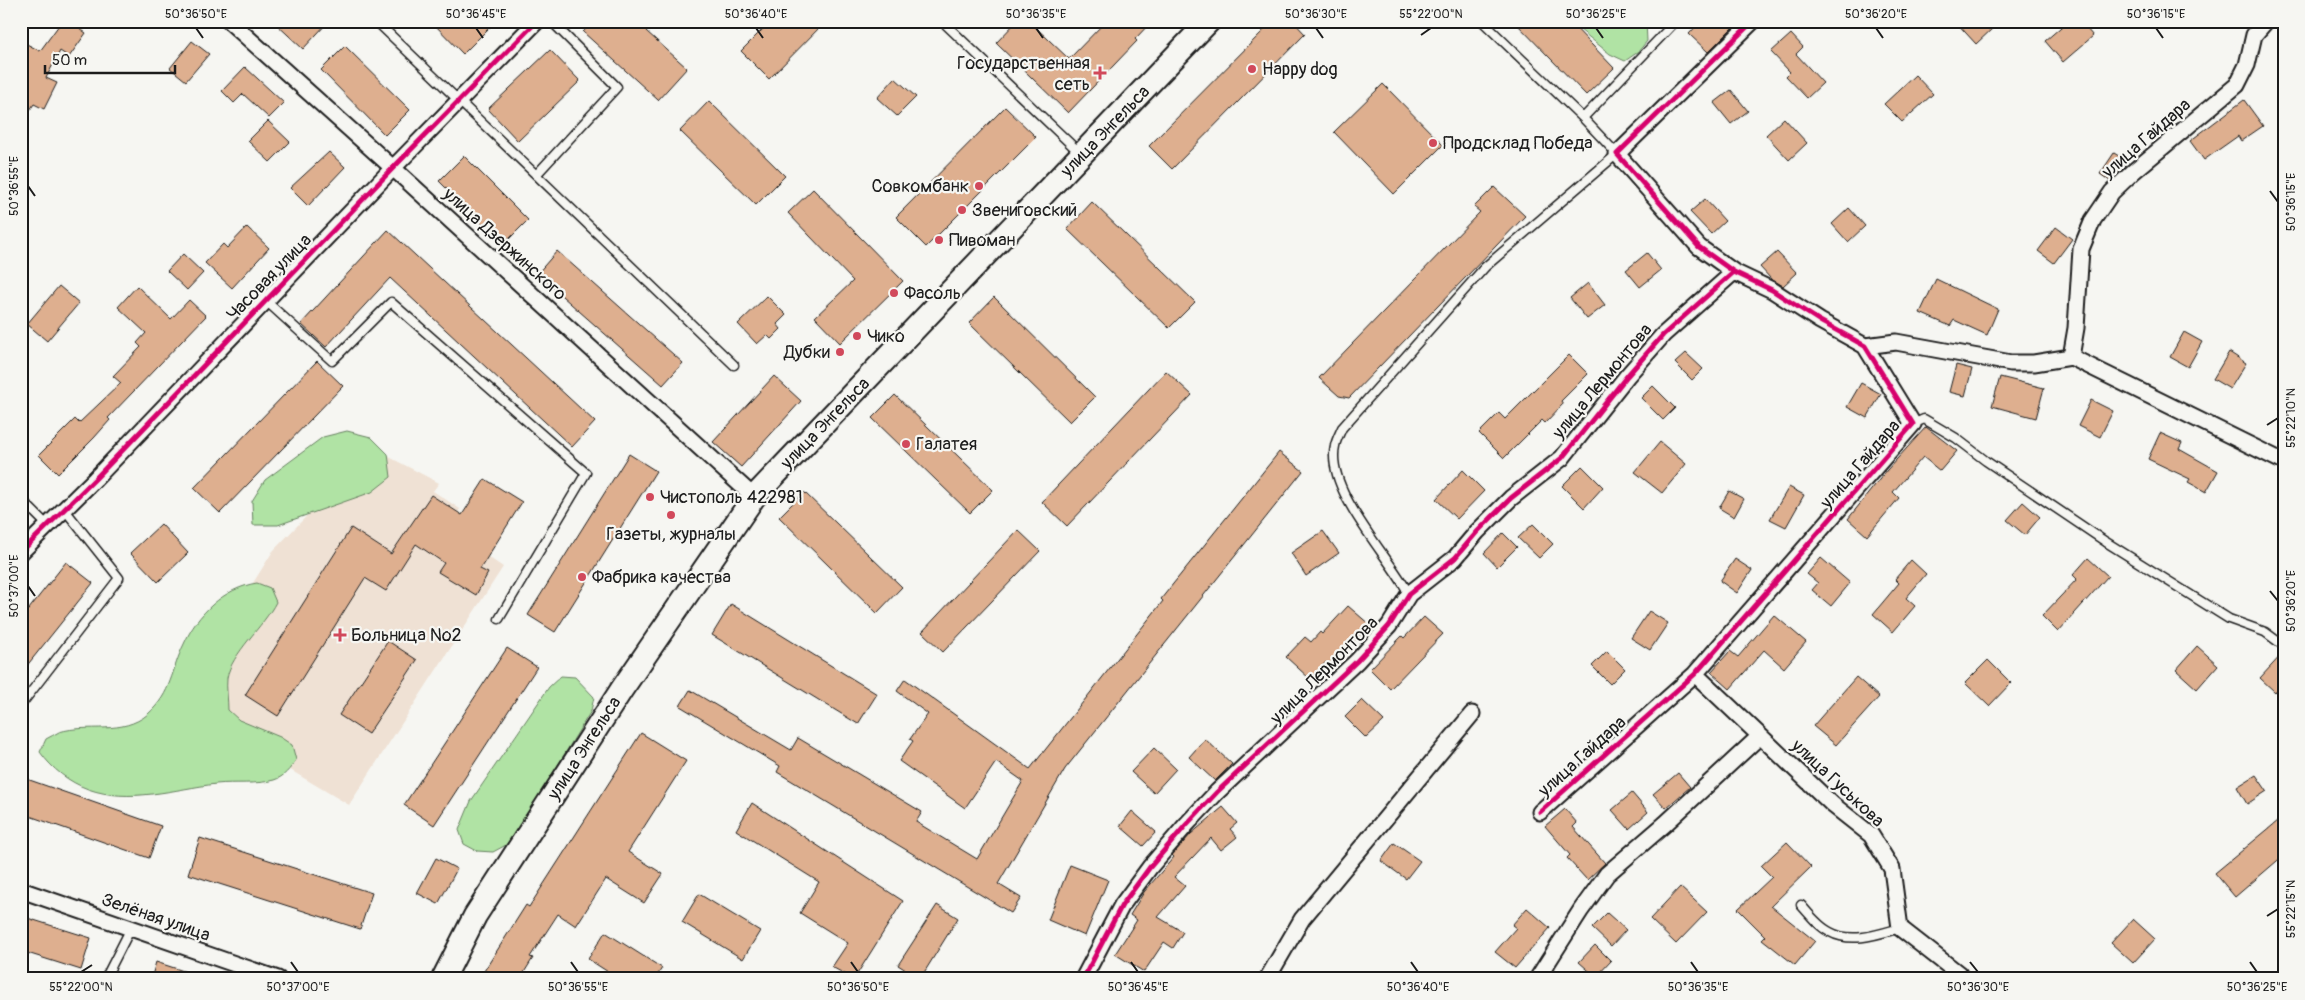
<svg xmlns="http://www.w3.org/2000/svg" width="2305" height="1000" viewBox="0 0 2305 1000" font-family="Pangolin,sans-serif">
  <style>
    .built { fill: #efe1d4 }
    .green { fill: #b0e3a4; stroke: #668060 }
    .building { fill: #deaf8f; stroke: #1c1c1c }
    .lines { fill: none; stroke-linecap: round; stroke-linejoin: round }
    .lane-casing { stroke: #1c1c1c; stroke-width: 11 }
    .street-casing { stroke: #1c1c1c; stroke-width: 19 }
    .secondary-casing { stroke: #1c1c1c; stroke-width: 26 }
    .lane { stroke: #f6f6f2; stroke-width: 8 }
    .street { stroke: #f6f6f2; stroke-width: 15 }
    .secondary { stroke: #f6f6f2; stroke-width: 22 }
    .cycleway-casing { stroke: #f6f6f2; stroke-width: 8 }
    .cycleway { stroke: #d6006c; stroke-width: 5 }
    .ticks { fill: none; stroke: #1c1c1c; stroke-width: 2 }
    .poi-dot { fill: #d1495b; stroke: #f6f6f2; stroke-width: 2 }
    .labels { text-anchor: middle; stroke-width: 4.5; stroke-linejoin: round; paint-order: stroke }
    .poi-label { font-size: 18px; fill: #1c1c1c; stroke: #f6f6f2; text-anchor: start }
    .street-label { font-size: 18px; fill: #1c1c1c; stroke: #f6f6f2 }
    .neatline { fill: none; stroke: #1c1c1c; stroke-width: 2 }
    .ticks-label { font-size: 12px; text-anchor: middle; fill: #1c1c1c }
  </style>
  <rect width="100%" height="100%" fill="#f6f6f2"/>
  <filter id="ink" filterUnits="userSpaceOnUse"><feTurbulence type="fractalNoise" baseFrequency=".02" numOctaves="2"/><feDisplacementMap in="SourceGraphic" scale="10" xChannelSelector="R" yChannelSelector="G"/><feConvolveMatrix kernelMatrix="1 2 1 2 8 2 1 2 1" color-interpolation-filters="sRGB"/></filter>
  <g filter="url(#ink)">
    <path class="built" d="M372,448L439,483L433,491L460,509L448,530L503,567L349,805L178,703L273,551Z"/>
    <path class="green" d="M1569,21H1646L1647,41L1638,52L1625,61L1610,54Z
      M347,431L371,437L388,454L391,477L372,492L278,525H253L252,501L265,480L323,437Z
      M257,583L270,588L276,602C264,626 231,654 227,678C226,688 228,700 228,710L239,720L280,737L292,745L296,760C290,769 284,777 274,780C256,785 235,782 216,784C174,789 130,804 88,789C69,782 52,769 40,752L46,739C50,737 55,734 59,732C89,723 122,736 148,714C172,693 171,670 184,644C197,614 224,588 257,583Z
      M561,676L575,677L594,697L591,711L524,820L506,845L493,852L477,851L464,844L459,830L471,801L549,687Z"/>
    <path class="building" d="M62,21H69L86,33L69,57L60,51L46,78L57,83L44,109L34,104L21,123V41L40,51Z
      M273,21H329L303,49Z
      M431,21H496L463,54Z
      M594,21H655L646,31L687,68L658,100L583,32Z
      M771,21H826L769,79L741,51Z
      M1017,21H1029L1069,59L1106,21H1152L1135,39L1137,41L1068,113L996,43Z
      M1273,21H1293L1305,34L1172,169L1149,146Z
      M1514,21H1569L1614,68L1586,95Z
      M1701,21H1739L1708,52L1689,34Z
      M1955,21H1986L1993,28L1976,44Z
      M2068,21H2080L2093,36L2063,62L2045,41Z
      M1791,34L1803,47L1796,54L1823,83L1807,98L1786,76L1790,72L1771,52Z
      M192,41L209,54L186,81L170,68Z
      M345,46L410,110L385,135L321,70Z
      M550,50L580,81L518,141L488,109Z
      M245,67L284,103L269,118L243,94L234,103L222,91Z
      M1915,75L1933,94L1902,122L1884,104Z
      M895,78L916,97L897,116L877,98Z
      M1383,84L1443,145L1394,194L1334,132Z
      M1731,90L1748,111L1731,124L1714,103Z
      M2244,100L2263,126L2241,141L2238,136L2204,160L2190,141Z
      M709,101L785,176L756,205L680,131Z
      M1005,107L1036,137L926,247L896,217Z
      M1784,118L1807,143L1789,160L1766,135Z
      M268,121L290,142L270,162L248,141Z
      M329,152L345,167L308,206L290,188Z
      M2114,153L2128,162L2110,181L2100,174Z
      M464,156L528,220L503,245L439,181Z
      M1494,187L1525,216L1349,398L1339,396L1319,378L1480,212L1474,207Z
      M813,189L903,281L840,343L815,317L853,281L788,213Z
      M1705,199L1725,221L1711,234L1690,212Z
      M1092,202L1195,302L1169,328L1067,229Z
      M1849,208L1865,226L1848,242L1832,224Z
      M247,227L269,248L232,288L205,263L223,244L227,248Z
      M2056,227L2072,239L2054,263L2038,251Z
      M388,230L595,422L572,447L390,278L326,347L301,324Z
      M557,251L683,363L663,385L537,274Z
      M1777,252L1797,273L1783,286L1771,279L1760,267Z
      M1647,253L1661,270L1640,287L1626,270Z
      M183,254L203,273L187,290L167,271Z
      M1936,279L1998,309L1987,335L1954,320L1950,326L1920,313Z
      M1588,283L1605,305L1587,319L1570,298Z
      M59,286L79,303L47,341L27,324Z
      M137,286L171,319L189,300L206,316L108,418L110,420L94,438L58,474L39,455L75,419L79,423L121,383L113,376L141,347L137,343L146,333L118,307Z
      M767,296L786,315L777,324L781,329L771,339L767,335L757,344L738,324Z
      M994,297L1095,397L1070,422L969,323Z
      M2184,332L2202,342L2188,367L2170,357Z
      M2229,352L2246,363L2230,389L2213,379Z
      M1686,353L1703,369L1692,380L1675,363Z
      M1569,355L1588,374L1561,401L1563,404L1545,423L1542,420L1504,458L1479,433L1499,413L1505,419Z
      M317,361L343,386L220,513L194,488Z
      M1956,365L1972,369L1965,396L1949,392Z
      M1166,371L1192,395L1067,526L1042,502Z
      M774,376L801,401L741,467L713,442Z
      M2000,377L2044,388L2036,418L1992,406Z
      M1861,383L1881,394L1867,418L1847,407Z
      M1653,386L1675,408L1663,420L1641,398Z
      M895,395L993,490L970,513L872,418Z
      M2091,400L2113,411L2100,437L2078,426Z
      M1926,427L1957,451L1940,471L1923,457L1893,492L1899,498L1867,536L1848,519L1887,470Z
      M2160,433L2182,443L2179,449L2218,471L2206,492L2188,482L2190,479L2148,459Z
      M1660,442L1686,464L1662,493L1635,472Z
      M1279,452L1303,471L1065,769L998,884L1021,898L1011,913L777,772L780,766L680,706L690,690L791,750L798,738L922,812L916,822L977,859L1023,781L996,762L965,808L899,761L913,741L910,739L928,714L897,691L905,679L1030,769L1163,601L1161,599Z
      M629,454L656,471L555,632L528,615Z
      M1582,466L1603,487L1584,508L1562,486Z
      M1463,470L1484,491L1457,519L1436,499Z
      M485,479L522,502L480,569L488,573L476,595L438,572L444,563L416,544L386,591L365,578L278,716L245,695L351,528L391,554L431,495L462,515Z
      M1789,487L1804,495L1786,527L1770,519Z
      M1729,491L1744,499L1734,517L1719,508Z
      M804,492L902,587L877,613L779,517Z
      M2023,502L2040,517L2025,535L2007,520Z
      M161,524L188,553L158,582L130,553Z
      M1533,524L1553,544L1539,558L1518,538Z
      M1018,530L1040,551L943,652L922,632Z
      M1323,531L1339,553L1306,576L1291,553Z
      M1503,533L1517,547L1497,567L1484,553Z
      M1821,558L1850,583L1831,606L1812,590L1818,583L1807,574Z
      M2088,558L2108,576L2058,632L2042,616L2077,579L2073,575Z
      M1735,559L1752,570L1737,593L1720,581Z
      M1911,560L1926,574L1906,598L1915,606L1893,632L1873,614L1899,583L1895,579Z
      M66,562L93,583L21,673V619Z
      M731,604L877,694L858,724L712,635Z
      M1348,606L1370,625L1353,644L1350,642L1329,665L1326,662L1310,679L1286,657L1305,637L1311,642L1320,632L1322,634Z
      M1649,611L1668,623L1650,650L1631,638Z
      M1774,615L1806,642L1784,668L1764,650L1730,689L1711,672L1730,651L1738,657Z
      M1424,617L1443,634L1390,689L1370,669L1402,636L1404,638Z
      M388,641L417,660L368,734L339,715Z
      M2197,646L2218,665L2197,689L2176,670Z
      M507,648L537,667L434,825L404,805Z
      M1607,651L1625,669L1610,684L1592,666Z
      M2284,652V681L2275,692L2260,678Z
      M1988,660L2011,683L1989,706L1965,683Z
      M1856,677L1879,697L1836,745L1813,726Z
      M1362,700L1384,721L1366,738L1345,717Z
      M641,733L686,761L628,852L663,874L644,903L606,879L576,926L558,914L530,957L533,958L520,979H479L526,905L529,907Z
      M1205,739L1232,764L1215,781L1189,757Z
      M1154,748L1176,769L1154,793L1131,772Z
      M1678,773L1690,787L1666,808L1653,794Z
      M2256,775L2267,791L2247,804L2237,787Z
      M21,777L161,826L149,858L21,813Z
      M1632,793L1648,812L1629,829L1612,810Z
      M752,803L903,901L854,979L832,967L848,943L800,913L819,882L736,830Z
      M1223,807L1237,823L1230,829L1237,837L1221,850L1211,838L1174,877L1185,886L1158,917L1183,932L1173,948L1164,942L1144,972L1115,954L1137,920L1130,915L1144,892L1174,857L1172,855L1191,834Z
      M1565,809L1577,823L1573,827L1605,863L1587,880L1567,858L1570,855L1545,826Z
      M1132,811L1156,832L1143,846L1120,826Z
      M2284,816V855L2235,897L2215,873Z
      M200,838L372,893L360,929L188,874Z
      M1787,842L1811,867L1771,906L1815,941L1795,965L1762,939L1765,936L1738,909L1772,877L1761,866Z
      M1394,843L1420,861L1406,879L1381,861Z
      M436,858L457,869L438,904L417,893Z
      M1070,865L1108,880L1085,936L1048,920Z
      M1680,887L1707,912L1676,944L1650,919Z
      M699,894L760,931L743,959L682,922Z
      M937,905L958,918L920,979L898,965Z
      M1527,908L1550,928L1515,968L1495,952L1516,928L1512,925Z
      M1607,913L1626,930L1611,946L1592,928Z
      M21,916L91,938L81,970L21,951Z
      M2133,919L2155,939L2133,963L2111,943Z
      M605,932L662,968L655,979H619L588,959Z
      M1595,945L1611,961L1596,977L1579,962Z
      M156,962L199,976L198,979H151Z"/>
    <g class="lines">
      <defs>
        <path id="lane" d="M376,21L734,365
          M942,21L1080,153
          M1583,118L1676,21
          M536,175L617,87L551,21
          M266,301L332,361L391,302L586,473L499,619
          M1913,424L1924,419L1956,438L1986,461L2106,542L2229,619L2265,632L2284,646
          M21,499L48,526
          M1409,594C1389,556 1325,490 1335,446C1336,440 1340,433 1342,428L1485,267L1617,154L1583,118L1482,21
          M21,705L119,578L65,510
          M1801,905C1809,914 1819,927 1830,932C1851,944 1879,934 1900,928
          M105,979L131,928"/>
        <path id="street" d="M229,21L393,168L754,497
          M2266,21L2254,35L2247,65L2237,85L2134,171L2112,192L2093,220L2081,249L2076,328L2071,357L2284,462
          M1865,346L1896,342L2011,363H2034L2071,357
          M21,552L95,479L393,168L537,21
          M1695,674L1833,805L1871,835L1892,869L1900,928L1959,974L1961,979
          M1540,812L1695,674L1913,424L1865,346L1820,321L1772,290L1734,272L1699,247L1617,154L1753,21
          M21,890L278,979
          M1083,979L1122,905L1150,867L1186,825L1217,792L1357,661L1389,626L1409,594L1455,558L1477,532L1511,498L1562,458L1627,376L1663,335L1734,272
          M1267,979L1302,919L1472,714
          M1537,979L1581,910L1607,874L1665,824L1760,736"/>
        <path id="secondary" d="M443,979L475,916L622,689L754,497L1209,21"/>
      </defs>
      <use href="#lane" class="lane-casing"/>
      <use href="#street" class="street-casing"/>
      <use href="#secondary" class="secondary-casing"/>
      <use href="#lane" class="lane"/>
      <use href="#street" class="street"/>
      <use href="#secondary" class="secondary"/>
      <defs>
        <path id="cycleway" d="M21,552L95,479L393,168L537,21
          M1540,812L1695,674L1913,424L1865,346L1820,321L1772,290L1734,272L1699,247L1617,154L1753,21
          M1083,979L1122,905L1150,867L1186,825L1217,792L1357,661L1389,626L1409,594L1455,558L1477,532L1511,498L1562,458L1627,376L1663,335L1734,272"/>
      </defs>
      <use href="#cycleway" class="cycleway-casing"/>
      <use href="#cycleway" class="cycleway"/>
    </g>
  </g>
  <path class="ticks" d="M196,28L203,38M476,28L483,38M756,28L763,38M1036,28L1043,38M1316,28L1323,38M1596,28L1603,38M1876,28L1883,38M2156,28L2163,38M1421,35L1431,28M28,186L35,196M2270,191L2278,202M2267,425L2278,418M28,586L35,596M2270,591L2278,601M2267,916L2278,909M291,962L298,972M571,962L578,972M851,962L858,972M1131,962L1138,972M1411,962L1418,972M1691,962L1698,972M1970,962L1978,972M2250,962L2257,972M81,972L92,965"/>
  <g class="poi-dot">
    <circle cx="1252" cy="69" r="5"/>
    <path d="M1097.5 65.5h5v5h5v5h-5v5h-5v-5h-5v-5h5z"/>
    <circle cx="1433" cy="143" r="5"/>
    <circle cx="979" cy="186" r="5"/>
    <circle cx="962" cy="210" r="5"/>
    <circle cx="939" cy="240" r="5"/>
    <circle cx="894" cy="293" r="5"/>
    <circle cx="857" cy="336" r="5"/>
    <circle cx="840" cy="352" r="5"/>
    <circle cx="906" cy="444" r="5"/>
    <circle cx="650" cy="497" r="5"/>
    <circle cx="671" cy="515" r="5"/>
    <circle cx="582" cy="577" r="5"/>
    <path d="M337.5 627.5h5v5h5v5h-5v5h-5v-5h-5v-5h5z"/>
  </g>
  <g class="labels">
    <g class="poi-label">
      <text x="1090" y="69" text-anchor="end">Государственная<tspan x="1090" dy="21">сеть</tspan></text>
      <text x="1262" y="75">Happy dog</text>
      <text x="1443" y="149">Продсклад Победа</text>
      <text x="969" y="192" text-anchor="end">Совкомбанк</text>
      <text x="972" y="216">Звениговский</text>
      <text x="949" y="246">Пивоман</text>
      <text x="904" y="299">Фасоль</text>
      <text x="867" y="342">Чико</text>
      <text x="830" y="358" text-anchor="end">Дубки</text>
      <text x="916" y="450">Галатея</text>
      <text x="660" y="503">Чистополь 422981</text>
      <text x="671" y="540" text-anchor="middle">Газеты, журналы</text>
      <text x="592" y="583">Фабрика качества</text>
      <text x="351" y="641">Больница №2</text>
    </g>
    <g class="street-label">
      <text transform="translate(1105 131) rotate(-46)" y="6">улица Энгельса</text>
      <text transform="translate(2146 138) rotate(-41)" y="6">улица Гайдара</text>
      <text transform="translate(505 244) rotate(42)" y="6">улица Дзержинского</text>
      <text transform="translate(269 277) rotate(-46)" y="6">Часовая улица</text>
      <text transform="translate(1602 381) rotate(-50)" y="6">улица Лермонтова</text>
      <text transform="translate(825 423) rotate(-46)" y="6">улица Энгельса</text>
      <text transform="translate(1860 464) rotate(-49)" y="6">улица Гайдара</text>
      <text transform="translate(1324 670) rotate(-45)" y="6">улица Лермонтова</text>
      <text transform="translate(584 748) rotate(-57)" y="6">улица Энгельса</text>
      <text transform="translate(1582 756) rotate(-42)" y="6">улица Гайдара</text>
      <text transform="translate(1838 783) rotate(43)" y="6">улица Гуськова</text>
      <text transform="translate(156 917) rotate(19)" y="6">Зелёная улица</text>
    </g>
  </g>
  <rect width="2305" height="1000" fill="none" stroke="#f6f6f2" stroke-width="55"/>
  <path d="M45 65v8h130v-8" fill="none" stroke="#1c1c1c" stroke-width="2.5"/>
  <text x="52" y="65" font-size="15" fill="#1c1c1c" stroke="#f6f6f2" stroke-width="4" paint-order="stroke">50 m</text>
  <rect x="28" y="28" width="2250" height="944" class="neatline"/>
  <g class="ticks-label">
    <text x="196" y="18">50°36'50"E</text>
    <text x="476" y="18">50°36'45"E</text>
    <text x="756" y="18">50°36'40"E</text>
    <text x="1036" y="18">50°36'35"E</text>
    <text x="1316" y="18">50°36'30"E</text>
    <text x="1431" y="18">55°22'00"N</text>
    <text x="1596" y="18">50°36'25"E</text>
    <text x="1876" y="18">50°36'20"E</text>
    <text x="2156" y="18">50°36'15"E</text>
    <text transform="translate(14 186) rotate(-90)" y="4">50°36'55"E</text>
    <text transform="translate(2291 202) rotate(-90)" y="4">50°36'15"E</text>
    <text transform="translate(2291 418) rotate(-90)" y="4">55°22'10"N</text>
    <text transform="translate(14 586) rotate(-90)" y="4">50°37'00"E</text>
    <text transform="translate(2291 601) rotate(-90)" y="4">50°36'20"E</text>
    <text transform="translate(2291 909) rotate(-90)" y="4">55°22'15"N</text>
    <text x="81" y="991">55°22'00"N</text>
    <text x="298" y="991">50°37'00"E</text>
    <text x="578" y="991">50°36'55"E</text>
    <text x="858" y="991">50°36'50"E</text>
    <text x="1138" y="991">50°36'45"E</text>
    <text x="1418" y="991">50°36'40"E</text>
    <text x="1698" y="991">50°36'35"E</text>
    <text x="1978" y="991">50°36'30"E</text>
    <text x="2257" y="991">50°36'25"E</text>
  </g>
</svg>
